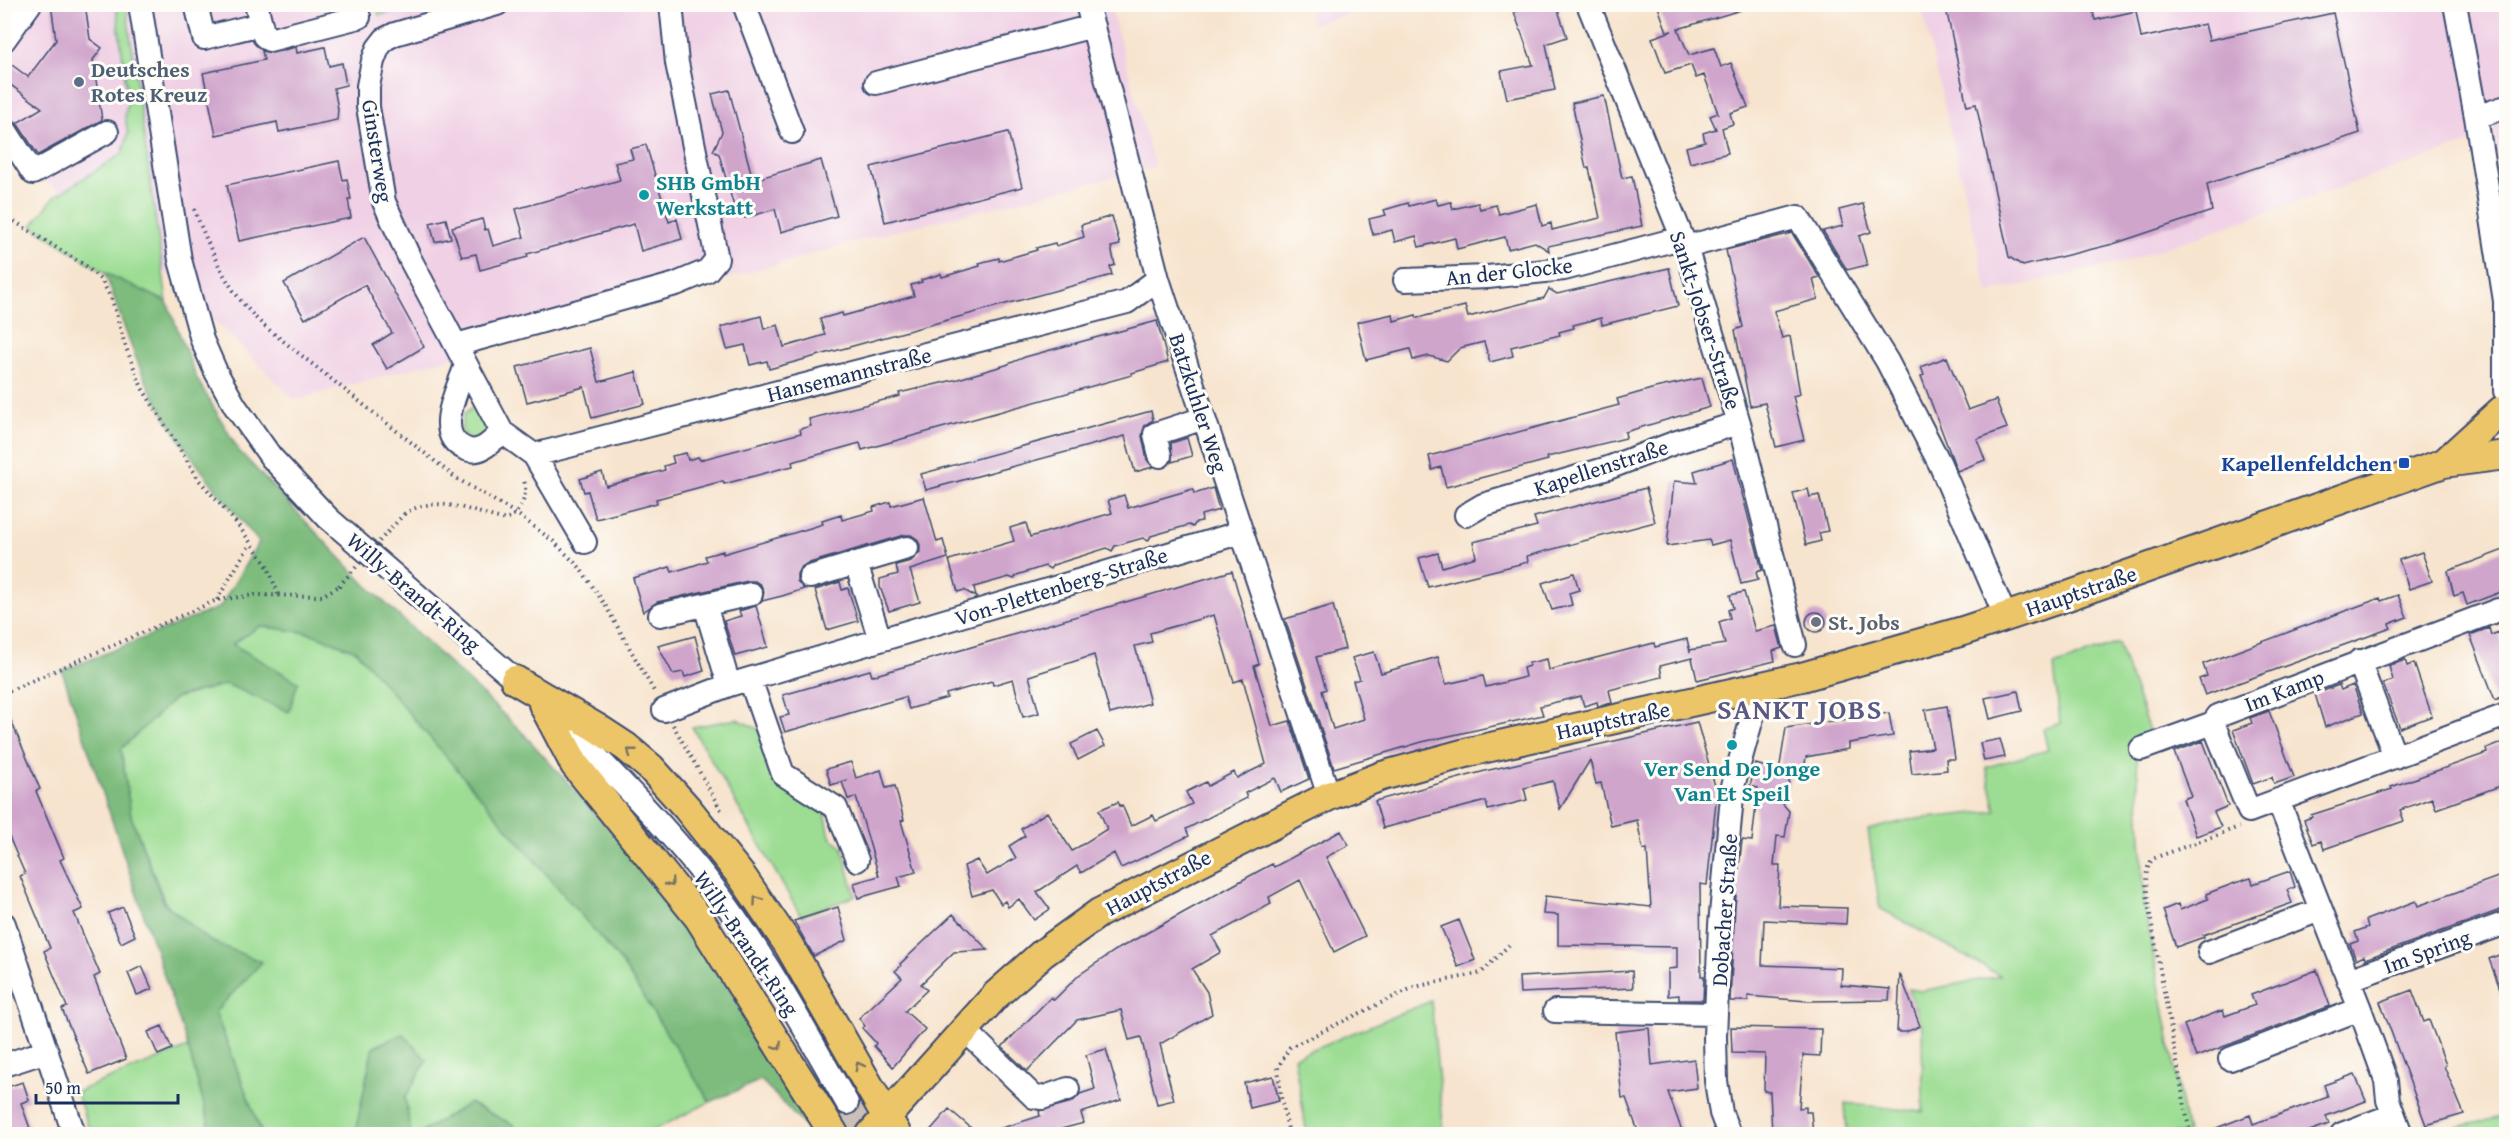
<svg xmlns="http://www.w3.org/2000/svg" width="2511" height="1139" viewBox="0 0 2511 1139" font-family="'Gentium Book Plus',serif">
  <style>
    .built { fill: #f0d0e5 }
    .green { fill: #9cdd93; stroke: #5c8678; stroke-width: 1.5 }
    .forest { fill: #7dbc7d; stroke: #4c766e; stroke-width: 1.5 }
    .building { fill: #d0a5cc }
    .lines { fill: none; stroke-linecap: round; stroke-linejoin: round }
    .major-tunnel { stroke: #cbc0b8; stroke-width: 28; stroke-dasharray: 28 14; stroke-linecap: butt }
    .minor-casing { stroke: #3c4a6f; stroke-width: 26 }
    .major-casing { stroke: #3c4a6f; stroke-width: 32 }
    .path { stroke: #3c4a6f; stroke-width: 4; stroke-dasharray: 1.5 4.5; stroke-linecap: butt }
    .minor { stroke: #fff; stroke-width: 22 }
    .major { stroke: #edc569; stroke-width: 28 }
    .path-bridge { stroke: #3c4a6f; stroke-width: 4; stroke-dasharray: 1.5 4.5; stroke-linecap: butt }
    .oneway { stroke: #797263 }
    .service-dot { fill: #5c6f8a; stroke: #fdfcf7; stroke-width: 2 }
    .culture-dot { fill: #0f9aa8; stroke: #fdfcf7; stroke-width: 2 }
    .transit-dot { fill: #1a4fb4; stroke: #fdfcf7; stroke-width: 2 }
    .worship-dot { fill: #6b7280; stroke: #fdfcf7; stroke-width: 2 }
    .labels { text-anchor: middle; stroke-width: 6; stroke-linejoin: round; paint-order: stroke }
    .service-label { font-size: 22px; font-weight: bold; fill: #4e5e75; stroke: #fdfcf7; text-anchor: start }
    .street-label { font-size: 22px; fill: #1b2f5e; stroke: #fdfcf7 }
    .culture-label { font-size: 22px; font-weight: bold; fill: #0d838f; stroke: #fdfcf7; text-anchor: start }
    .transit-label { font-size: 22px; font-weight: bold; fill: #164399; stroke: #fdfcf7; text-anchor: end }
    .worship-label { font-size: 22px; font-weight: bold; fill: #5b616d; stroke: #fdfcf7; text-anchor: start }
    .district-label { font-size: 28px; font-weight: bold; letter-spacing: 1.5px; fill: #5a5884; stroke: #fdfcf7 }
  </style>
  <rect width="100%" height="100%" fill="#fdfcf7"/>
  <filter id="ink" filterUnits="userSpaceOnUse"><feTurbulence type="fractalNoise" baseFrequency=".0167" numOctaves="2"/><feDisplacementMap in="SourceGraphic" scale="12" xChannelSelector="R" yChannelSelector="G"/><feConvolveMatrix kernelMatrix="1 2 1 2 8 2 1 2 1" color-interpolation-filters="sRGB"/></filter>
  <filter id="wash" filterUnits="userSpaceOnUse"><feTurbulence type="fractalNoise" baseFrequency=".008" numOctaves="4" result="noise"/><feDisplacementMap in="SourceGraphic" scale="24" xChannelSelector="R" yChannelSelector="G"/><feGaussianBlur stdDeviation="1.35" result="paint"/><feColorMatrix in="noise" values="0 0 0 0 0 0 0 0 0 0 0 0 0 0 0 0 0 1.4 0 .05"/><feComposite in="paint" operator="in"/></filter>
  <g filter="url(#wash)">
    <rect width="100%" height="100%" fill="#f7e4ce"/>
    <path class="built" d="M1307,4H1384V5L1312,24Z
      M4,5H1110L1155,167L868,238L479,350L295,400L134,241L5,154Z
      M1921,5H2506V191L2495,134L2127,261L1988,293Z"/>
    <path class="green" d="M377,4H420V5L379,15Z
      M116,5H126L167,302L105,273L32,226L54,197L122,154L128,134L125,115L128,101Z
      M474,407L477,408L488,429L485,434L475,440L469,439L461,430L464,414Z
      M260,626L310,633L356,650L622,963L710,1102L646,1134H517L514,1125L469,1103L419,1134H411L405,1098L427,1060L373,1047L355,1134H262L215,1012L261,962L210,941L165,903L131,816L121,749L175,698L226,684L298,682L232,644Z
      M2118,643L2152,739L2136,746L2145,911L2187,1134H1847L1845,1103L1923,1112L1922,1026L1908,989L1921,991L2000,976L1880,908L1868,830L1908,820L1996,811L1986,767L2048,750L2043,729L2060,723L2054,666Z
      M737,719L760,730L775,783L825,812L830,837L842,846L855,896L801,916L692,727Z
      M1431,1001L1444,1134H1307L1294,1057Z
      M188,1047L212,1134H91L76,1092Z
      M2506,1116V1134H2427Z"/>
    <path class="forest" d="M105,273L167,302L197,379L239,451L363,582L521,731L678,905L808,1117L803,1124L761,1080L710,1102L622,963L356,651L310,633L260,626L232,644L298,682L289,712L226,684L175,698L121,749L131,816L164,903L210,941L262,962L215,1012L262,1134H212L188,1047L62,671L220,607L259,542C218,493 177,443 148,385C130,349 119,310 105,273Z
      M403,1034L427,1060L405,1098L411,1134H355L373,1047Z
      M469,1103L514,1125L517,1134H419Z"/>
    <g id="blocks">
      <path class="building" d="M51,4H85L90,39L102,48L93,60L102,120L38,155L17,123L42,108L4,80V59L28,77L56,40Z
        M1545,4H1556L1567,37L1546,44L1555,90L1507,99L1501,71L1533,65L1514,12Z
        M1657,4H1741V10L1678,29L1689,55L1714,48L1721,67L1731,63L1748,107L1730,113L1733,124L1722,128L1728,153L1690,163L1686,147L1705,142L1703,133L1716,129L1710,116L1718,113L1704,75L1696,78L1691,65L1665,73L1652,38L1672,31L1667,32Z
        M1945,4H2091L2095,20L2136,11L2141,38L2205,24L2209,40L2333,13L2360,133L2207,184L2212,211L2113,244L2023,266L2009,257L1976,104L1967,106Z
        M296,47L297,53L325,47L329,66L342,63L346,85L334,88L338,109L337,120L279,132L277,122L216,135L203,73L264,60L262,51L272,53Z
        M729,90L753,180L821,160L837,216L781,232L775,209L745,218L743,213L739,214L737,209L735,210L719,154L713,151L722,132L712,94Z
        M1604,96L1622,178L1632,176L1642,226L1548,246L1549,251L1535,242L1508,249L1505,237L1457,249L1455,238L1419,247L1416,236L1395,242L1392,230L1373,235L1369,219L1386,215L1384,210L1408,203L1409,206L1436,199L1438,205L1451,202L1453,209L1478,203L1480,209L1496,205L1499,214L1537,204L1542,226L1551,223L1552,230L1600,218L1589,168H1586L1572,103Z
        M1008,132L1022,187L885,222L871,167Z
        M646,145L669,222L677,219L682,239L641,251L634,224L527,254L528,257L480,270L476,254L462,257L452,227L482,219L485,230L488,229L493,246L524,237L516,209L620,180L615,163L633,159L630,149Z
        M339,161L343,180L347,179L351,199H348L351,218L239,241L227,185Z
        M1863,204L1871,232L1859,236L1867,265L1847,270L1823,231L1843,226L1839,210Z
        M1112,216L1120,245L1111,247L1115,265L1110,267L1112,275L769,369L767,361L750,365L745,345L727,349L721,327L761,316L764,329L778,325L784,347L825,335L820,319L842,313L843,316L914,296L911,285L922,282L921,280L941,274L942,277L980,266L979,263L999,258V261L1037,250L1036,248L1055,243L1056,246L1084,237L1081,225Z
        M446,219L451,238L435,242L430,223Z
        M1792,233L1819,277L1813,279L1818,299L1774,311L1782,338L1790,336L1800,394L1793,396L1804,440L1776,447L1765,403L1750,406L1735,330L1743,327L1726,250Z
        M364,237L424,347L387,369L373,345L392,333L365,285L305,319L284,283Z
        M1669,268L1678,306L1602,325L1601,318L1573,325L1574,328L1559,332L1560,335L1511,347L1513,356L1490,362L1484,342L1460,348L1447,361L1429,356L1413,360L1410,349L1366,360L1357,322L1393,314L1394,321L1416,315L1417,318L1465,306L1468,317L1544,298L1549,289L1557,294Z
        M1157,321L1168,362L1132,373V375L862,450L860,443L792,462L793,466L780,469L724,484L723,481L656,499L657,503L596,519L588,491L584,492L580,479L602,472L606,486L665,470L664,466L674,463L672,456L686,453L688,460L698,457L700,460L801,433L800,429L811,426L809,419L900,396L899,393L958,379L1006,365L1025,357Z
        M590,348L599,382L636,372L645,404L592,418L584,387L527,402L517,367Z
        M1947,357L1968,410L1996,400L2007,428L1977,439L1985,460L1957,471L1921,376L1924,375L1921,367Z
        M1702,378L1710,407L1625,432L1626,438L1547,457L1548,460L1446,487L1441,467L1432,470L1429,456L1619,405L1617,399L1655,388Z
        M1151,411L1153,420L1145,425L1142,436L1147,460L1153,467L1135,472L1125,436L926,490L921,474Z
        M1187,438L1192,456L1172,462L1171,443Z
        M1733,459L1762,570L1756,572L1758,580L1741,584L1730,540L1711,545L1709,540L1667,546L1674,481L1697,483L1694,471Z
        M1213,488L1219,510L1201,515L1202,521L1196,522L1193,527L1189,525L1151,536L1148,541L1143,538L1115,546L1112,551L1107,548L1072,559L1053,565L1050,569L1045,566L1017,575L1014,579L1009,577L974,587L976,597L964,590L958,592L949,560L1014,541L1010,528L1026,523L1030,537L1112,513L1108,500L1124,495L1128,508L1193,489L1194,494Z
        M1646,488L1655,522L1527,556L1528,562L1428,587L1419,558L1438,553L1442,567L1476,557L1473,542L1537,526L1534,517Z
        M1808,489L1810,497L1819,495L1828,531L1819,533L1821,541L1806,545L1793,493Z
        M924,497L937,542L943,540L948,558L910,570L920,602L889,611L880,587V579L898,574L896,565L911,561L920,552V545L917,539L911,535H904L806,564L800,568L797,574V581L804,589L782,596L762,601L764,592L761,585L755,581H748L657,602L643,612L633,578L670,567L672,572L689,567L707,561L705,556L723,551V554L807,529L823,524L822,521L841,515L842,520L874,511L873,507L890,502L891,506Z
        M2506,549V590L2467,605L2463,593L2454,596L2448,571Z
        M2422,552L2432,581L2409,589L2399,560Z
        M1232,571L1259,664L1254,666L1272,726L1290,721L1309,779L1281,792L1275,778L1245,793L1247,798L1186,829L1189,836L1121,868L1114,853L1081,873L1077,866L1037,892L1050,909L1034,920L1019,899L1008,907L1005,901L1001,904L992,890L972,896L964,866L977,860L987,875L1016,858L1009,846L1025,836L1021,829L1047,812L1072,851L1107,829L1099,810L1118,802L1120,806L1122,805L1131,826L1153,815L1156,821L1192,804L1186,792L1206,782L1208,786L1234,772L1237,778L1266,764L1243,679L1234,682L1214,615L1150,633L1152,642L1135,646L1150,703L1110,714L1094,655L1029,676L1039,713L1023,717L1013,679L993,685L992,681L946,694L947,698L909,709L905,697L785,732L780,717L789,715L783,695L870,670L872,676Z
        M1574,573L1579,590L1569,593L1572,605L1552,610L1542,583Z
        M840,582L842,590L848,588L858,621L827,630L815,590Z
        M1744,592L1755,631L1776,626L1782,648L1773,651L1775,661L1697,680L1692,658L1660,666L1662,677L1609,690L1612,703L1598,706L1597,702L1584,706L1581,696L1540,706L1543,715L1422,742L1334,768L1285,619L1333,605L1345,649L1316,657L1326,689L1322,691L1333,729L1364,719L1353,681L1360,679L1352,658L1374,652L1381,673L1438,657L1446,684L1483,676L1486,687L1525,677L1523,668L1529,666V663L1547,659L1549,670L1654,643L1655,647L1687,639L1690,652V650L1725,644L1719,622L1730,618L1728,610L1733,608L1730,595Z
        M2398,595L2407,617L2389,624L2391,628L2205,695L2199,679L2207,676L2203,664L2380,598L2381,601Z
        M756,606L768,647L735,656L724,621L741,616L739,611Z
        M1806 622a10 10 0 1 1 20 0a10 10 0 1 1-20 0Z
        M2489,628L2491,635L2499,632L2506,653V695L2495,700L2470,635Z
        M695,636L704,671L685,677L683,672L673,674L658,646Z
        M2405,660L2407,666L2414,663L2432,716L2400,728L2383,684L2393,680L2389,666Z
        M2339,685L2341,690L2353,685L2363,713L2325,727L2315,694Z
        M2018,691L2022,711L1990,719L1985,698Z
        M4,704L40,789L36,791L64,858L60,860L83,909L74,913L100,974L94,977L126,1059L89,1074L62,1009L67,1007L44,951L50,948L20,876L25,874L4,825Z
        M1947,706L1955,759H1946L1947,770L1912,774L1909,751L1933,748L1925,710Z
        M2269,711L2294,777L2274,784L2272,777L2253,784L2233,730L2252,723L2250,718Z
        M1889,713L1893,736L1849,743V749L1806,757L1803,777L1782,772L1791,774L1783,804L1789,811L1785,837L1777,836L1774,865H1780L1778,906L1847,908L1846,924L1764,920L1762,965L1842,968L1841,985L1890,989L1889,1000L1807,1001L1748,996V1001H1730L1735,906L1742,840L1752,841L1758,788L1750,786L1756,764L1779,771L1786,728Z
        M1697,722L1717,793L1707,885L1700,884L1701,976H1704L1703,1000H1679V995L1668,996V969L1677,968V947L1558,945V915L1543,914L1545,896L1651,907L1647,849L1643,850L1637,820L1611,826L1601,783L1596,784L1590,760L1560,809L1553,781L1524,788L1527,800L1488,810L1486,801L1383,828L1375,801L1485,771Z
        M1097,731L1105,746L1078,760L1071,744Z
        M2000,739L2005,757L1984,761L1980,743Z
        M2203,741L2228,806L2214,812L2221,827L2196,836L2183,799L2191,796L2174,752Z
        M2506,741V784L2436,809L2432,798L2400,810L2404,821L2324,849L2321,841L2313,844L2304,820L2312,817L2311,815L2392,789L2391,787L2487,753L2486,749Z
        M851,762L856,778L881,770L886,788L895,786L904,820L901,821L916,872L898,877L901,886L858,898L854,883L879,876L856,797L848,799L842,782L848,780L831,785L826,769Z
        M1341,831L1349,845L1326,857L1365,936L1334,952L1300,880L1269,897L1271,904L1212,936L1221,952L1192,969L1207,992L1212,1014L1160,1044L1174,1100L1157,1104L1141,1037L1129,1040L1121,1010L1077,1020L1027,1071L1002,1047L1051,997L1054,1000L1079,975L1116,950L1257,872L1272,864L1274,867Z
        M2290,871L2295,887L2287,890L2292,903L2203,935L2204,937L2176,947L2163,910L2178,904L2180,910L2208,899L2206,894L2235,883L2251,878L2253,884Z
        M2506,874V908L2365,959L2364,956L2356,960L2350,944L2358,941L2355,932L2368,927L2366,920L2416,901L2418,906Z
        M123,907L135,936L121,943L108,913Z
        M838,907L847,940L814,956L794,921Z
        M953,914L988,950L954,952L921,984L927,990L905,1011L925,1029L893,1067L874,1046L876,1043L862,1028L865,1026L859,1018L902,978L895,971L901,966L900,964Z
        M1459,920L1475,960L1458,967L1441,927Z
        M2506,952V1002H2505L2489,959Z
        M142,966L152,989L137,995L128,973Z
        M2317,970L2330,1006L2196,1057L2184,1025L2223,1010L2225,1016L2255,1005L2251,995Z
        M1632,971L1633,988L1520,993L1519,977Z
        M1900,974L1920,1026L1906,1032H1897Z
        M2412,990L2424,1022L2429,1020L2446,1065L2444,1066L2464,1114L2426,1125L2380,1002Z
        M162,1026L172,1049L158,1055L148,1032Z
        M1731,1027L1821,1029L1820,1056L1803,1055L1799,1108L1806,1107V1112H1811L1813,1134H1772L1770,1092L1764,1091L1765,1054L1732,1053Z
        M1649,1028L1652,1065L1694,1059L1697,1088L1668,1092L1683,1134H1639L1626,1098H1622L1615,1032Z
        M1106,1049L1121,1100L1081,1113L1084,1123L1042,1134H993L992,1131L1040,1116L1039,1111L1072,1102L1080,1094L1095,1089L1086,1055Z
        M2355,1074L2366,1101L2326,1116L2329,1124L2301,1134H2201L2250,1115L2253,1124L2328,1097L2324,1085Z
        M1273,1076L1279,1101L1250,1108L1244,1083Z
        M23,1082L29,1100L21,1103L32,1134H4V1088Z
        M949,1109L978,1134H927Z"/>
    </g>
  </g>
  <g filter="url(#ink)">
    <use href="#blocks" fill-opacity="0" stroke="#3c4a6f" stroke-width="1.5"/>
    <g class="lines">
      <path class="major-tunnel" d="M847,1103L866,1134"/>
      <defs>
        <path id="minor" d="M140,4L180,260L202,340L216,372L235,406L271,457L328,518L527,690
          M196,4L204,38L261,24
          M256,4L264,36L269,40L359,17
          M744,4L792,132
          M1087,4L1158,279L1329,796
          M1588,4L1686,247L1739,423L1795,645
          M2455,4L2476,117L2505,301V391
          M4,40L30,4
          M876,83L1093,26
          M2476,117L2506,107
          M4,128L33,173L107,132
          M1686,247L1798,217L1887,361L1940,464L2006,618
          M1405,280L1488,277L1564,269L1681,238
          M456,345L676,284L707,271L717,259L677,63L671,4
          M466,365C458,390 432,435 466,449C481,455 492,441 502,432L410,259L384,202L368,107V86L373,61L378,48L385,39L395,34L497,4
          M502,432L534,455L585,542
          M534,455L1127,302L1158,279
          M1160,456L1155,434L1204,418
          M1466,515L1483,505L1608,468L1674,443L1739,423
          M856,563L880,640
          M810,577L907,548
          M705,605L729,685
          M2506,611L2498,610L2218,716L2213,723L2249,811L2506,715
          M660,615L751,594
          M2359,661L2395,757
          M750,679L783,774L836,808L857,860
          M664,710L729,685L1242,532
          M555,716C610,769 663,823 710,883C763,951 804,1029 847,1103
          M2141,749L2213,723
          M2278,800L2360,1009L2386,1081L2388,1100L2401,1134
          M4,924L74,1134
          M2209,952L2320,910
          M2348,980L2506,923
          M1555,1011L1716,1014
          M964,1029L1034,1097L1042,1098L1068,1089
          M2230,1059L2360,1009
          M4,1065L47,1051
          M1729,1134L1721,1113L1716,1081L1715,1036L1720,925L1733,786L1761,686
          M2342,1134L2393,1115"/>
        <path id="major" d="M2444,463L2501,411
          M515,680L597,728L626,747L651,768L687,808L743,878L788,944L896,1133
          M543,704L575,765L699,918L834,1134
          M871,1134L996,995L1042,954L1099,913L1329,796L1382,776L1473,751L1802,677L1963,631L2065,597L2444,463L2506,455"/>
      </defs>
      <use href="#minor" class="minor-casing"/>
      <use href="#major" class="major-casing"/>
      <path class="path" d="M194,209C212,254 227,291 263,325L456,478L517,514L553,541L579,567L604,603L655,693
        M4,215L86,266L102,281L112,300L125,345L142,388L199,480L238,525L268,567L278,594
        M404,514C437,492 472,513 507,520C521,511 528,497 524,480
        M217,600L250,544
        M4,693L217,600L255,595L322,596L339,586
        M673,725L721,810
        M1289,1134L1281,1097L1278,1067L1290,1047L1414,987L1481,973L1509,945
        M2190,1134L2149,909C2148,894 2141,870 2154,858L2239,827"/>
      <use href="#minor" class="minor"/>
      <use href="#major" class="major"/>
      <path class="path-bridge" d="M339,586L404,514"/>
    </g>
    <defs><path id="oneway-chevron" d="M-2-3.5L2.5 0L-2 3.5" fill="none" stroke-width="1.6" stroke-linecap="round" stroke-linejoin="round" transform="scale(1.5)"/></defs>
    <g class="oneway">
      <use href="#oneway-chevron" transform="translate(631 752) rotate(-142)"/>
      <use href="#oneway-chevron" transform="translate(670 883) rotate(51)"/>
      <use href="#oneway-chevron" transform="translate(757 900) rotate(-125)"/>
      <use href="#oneway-chevron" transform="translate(778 1046) rotate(58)"/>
      <use href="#oneway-chevron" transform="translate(859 1066) rotate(-118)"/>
    </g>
  </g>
  <circle class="service-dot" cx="79" cy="82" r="6"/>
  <g class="culture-dot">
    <circle cx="644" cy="195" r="6"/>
    <circle cx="1732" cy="745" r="6"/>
  </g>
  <rect class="transit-dot" x="2398" y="457" width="12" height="12" rx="3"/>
  <circle class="worship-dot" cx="1816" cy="622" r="6"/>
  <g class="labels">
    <g class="service-label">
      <text x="91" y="77">Deutsches<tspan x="91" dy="25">Rotes Kreuz</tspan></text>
    </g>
    <g class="street-label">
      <text transform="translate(378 151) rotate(81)" y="8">Ginsterweg</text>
      <text transform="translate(1509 271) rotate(-6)" y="8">An der Glocke</text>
      <text transform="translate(1706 320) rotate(72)" y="8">Sankt-Jobser-Straße</text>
      <text transform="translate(849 374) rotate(-14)" y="8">Hansemannstraße</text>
      <text transform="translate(1199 403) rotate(72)" y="8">Batzkuhler Weg</text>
      <text transform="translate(1601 467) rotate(-18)" y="8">Kapellenstraße</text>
      <text transform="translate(1061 586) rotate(-17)" y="8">Von-Plettenberg-Straße</text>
      <text transform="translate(2081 591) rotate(-19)" y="8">Hauptstraße</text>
      <text transform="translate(414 592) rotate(41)" y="8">Willy-Brandt-Ring</text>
      <text transform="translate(2284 690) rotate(-21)" y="8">Im Kamp</text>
      <text transform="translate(1613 720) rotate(-12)" y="8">Hauptstraße</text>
      <text transform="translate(1158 882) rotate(-28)" y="8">Hauptstraße</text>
      <text transform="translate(1724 910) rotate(-86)" y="8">Dobacher Straße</text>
      <text transform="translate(747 943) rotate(56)" y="8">Willy-Brandt-Ring</text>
      <text transform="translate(2427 951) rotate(-20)" y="8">Im Spring</text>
    </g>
    <g class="culture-label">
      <text x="656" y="190">SHB GmbH<tspan x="656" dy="25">Werkstatt</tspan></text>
      <text x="1732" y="776" text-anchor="middle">Ver Send De Jonge<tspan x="1732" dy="25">Van Et Speil</tspan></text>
    </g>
    <g class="transit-label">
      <text x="2392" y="471">Kapellenfeldchen</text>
    </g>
    <g class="worship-label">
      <text x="1828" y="630">St. Jobs</text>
    </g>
    <g class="district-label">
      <text x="1800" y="719">SANKT JOBS</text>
    </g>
  </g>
  <rect width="2511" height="1139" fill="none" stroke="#fdfcf7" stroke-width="24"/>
  <path d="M36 1094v9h142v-9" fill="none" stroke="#1b2f5e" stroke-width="3"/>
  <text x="45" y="1094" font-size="18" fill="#1b2f5e" stroke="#fdfcf7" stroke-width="4.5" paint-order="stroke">50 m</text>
</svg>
